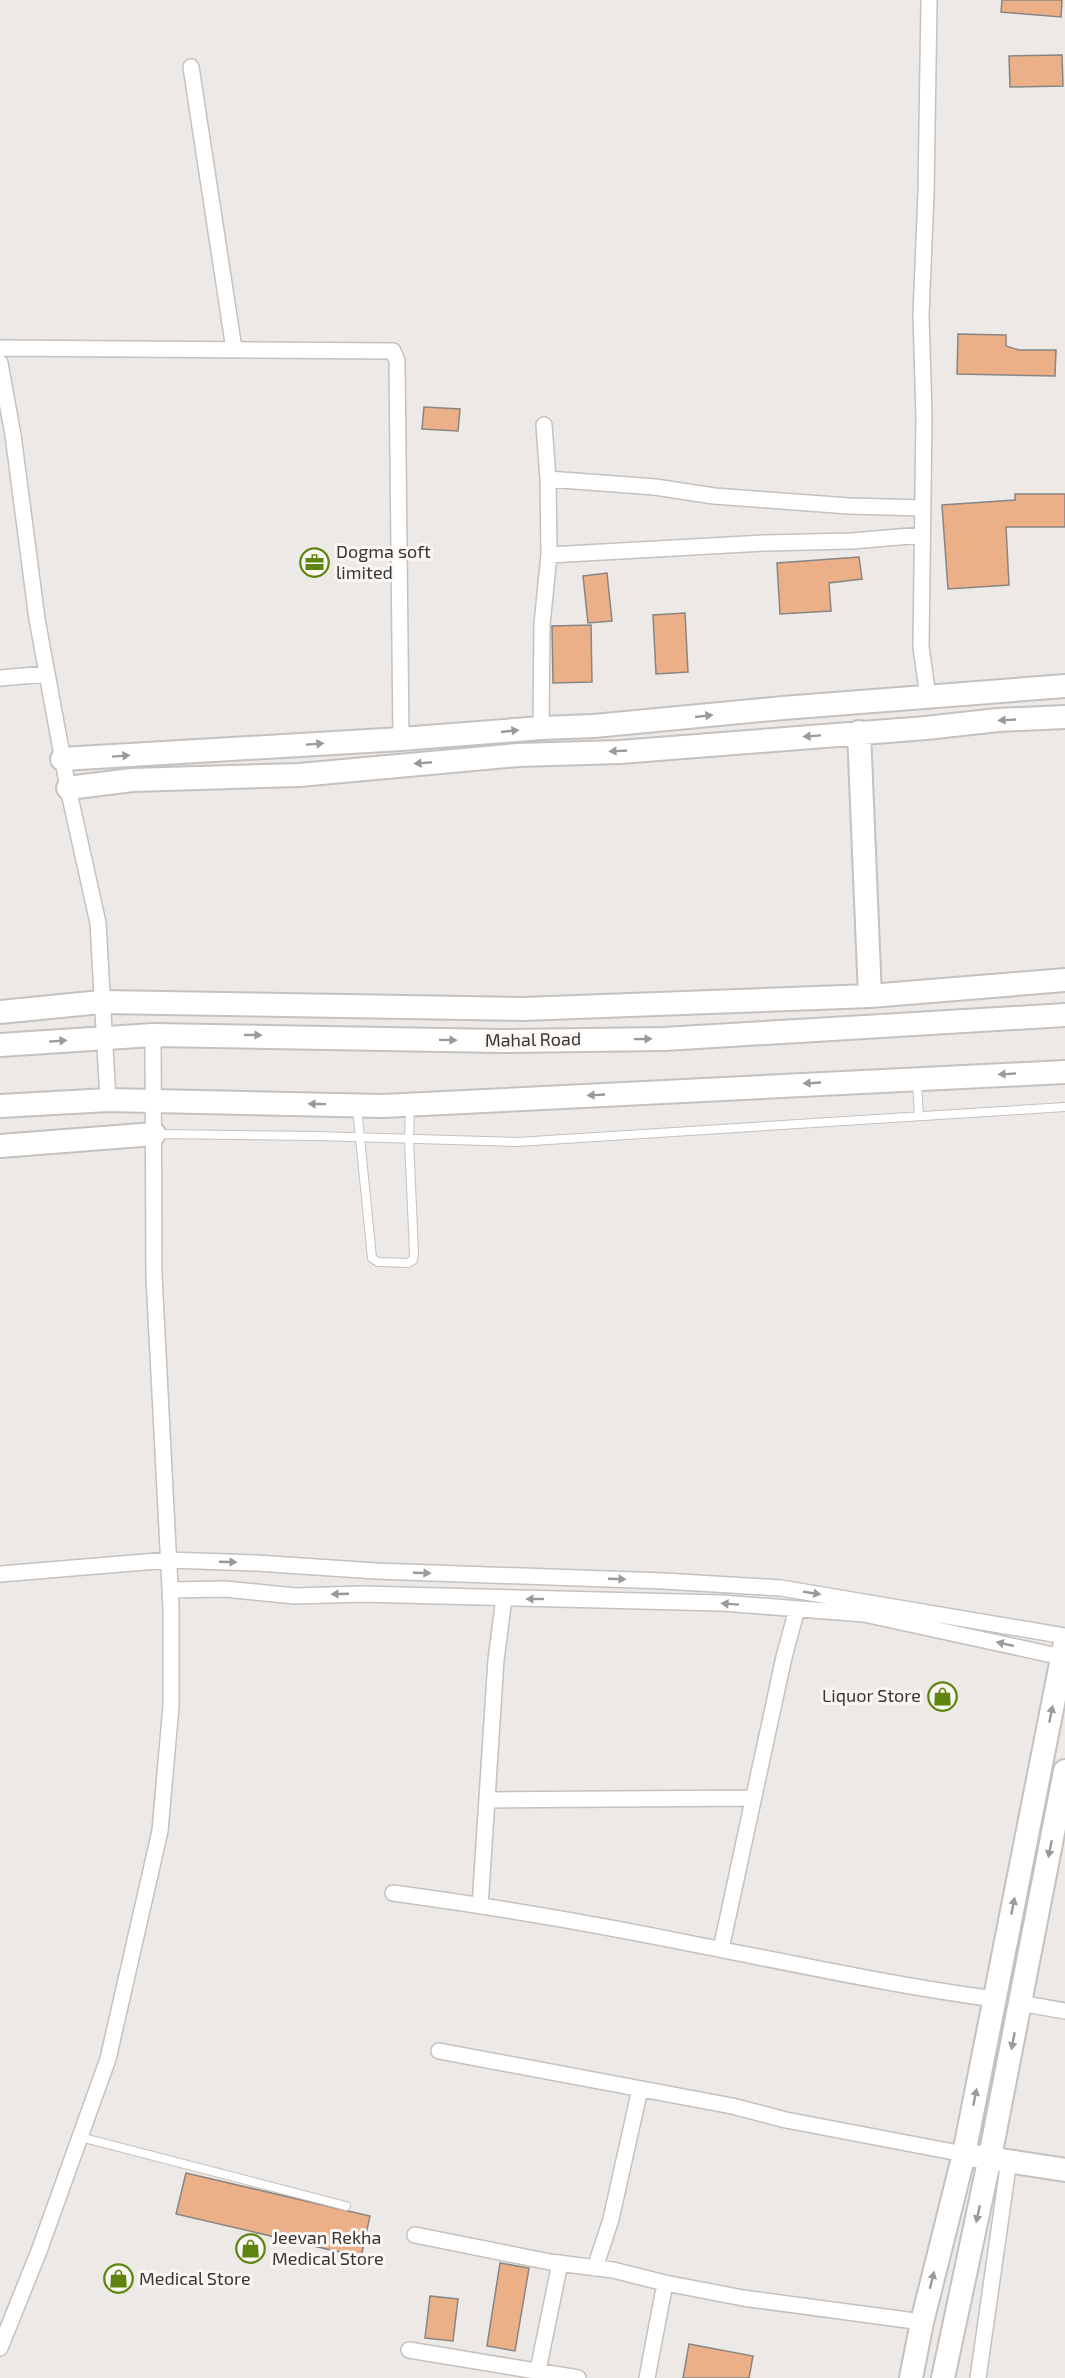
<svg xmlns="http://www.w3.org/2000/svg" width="1065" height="2378" viewBox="0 0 1065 2378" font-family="'Exo 2',sans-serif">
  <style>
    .building { fill: #ebb087; stroke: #898583; stroke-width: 1.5 }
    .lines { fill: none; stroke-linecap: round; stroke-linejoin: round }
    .lane-casing { stroke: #c5c1be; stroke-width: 10 }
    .street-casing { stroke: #c5c1be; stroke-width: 18 }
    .secondary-casing { stroke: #c5c1be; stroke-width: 26 }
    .lane { stroke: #fff; stroke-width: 8 }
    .street { stroke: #fff; stroke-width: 15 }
    .secondary { stroke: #fff; stroke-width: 22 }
    .oneway { fill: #9b9a9a }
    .labels { text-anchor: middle; stroke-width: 6; stroke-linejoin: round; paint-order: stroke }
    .poi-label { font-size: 18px; fill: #373635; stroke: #faf6f3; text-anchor: start }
    .street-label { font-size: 18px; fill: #373635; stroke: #faf6f3 }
  </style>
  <rect width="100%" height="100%" fill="#ede9e6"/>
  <path class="building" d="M1002,0H1062L1061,17L1001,12Z
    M1062,55L1063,86L1010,87L1009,56Z
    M958,334L1006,335V346L1019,350H1056L1055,376L957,374Z
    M424,407L460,409L458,431L422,429Z
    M1015,494H1065V527H1006L1009,585L948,589L942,505L1015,500Z
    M859,557L862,579L829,583L831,611L780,614L777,563Z
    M607,573L612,621L588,623L583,576Z
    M685,613L688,672L656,674L653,615Z
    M591,625L592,682L553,683L552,626Z
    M186,2173L370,2216L361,2257L176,2214Z
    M500,2263L529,2268L515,2351L487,2346Z
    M430,2296L458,2299L453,2341L425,2338Z
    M689,2344L753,2356L749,2378H683Z"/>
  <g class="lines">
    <defs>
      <path id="lane" d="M917,1083L919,1116
        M357,1108L372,1258L378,1262L408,1263L413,1260L414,1253L409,1140L410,1106
        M156,1134L317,1136L517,1142L1065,1107
        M80,2137L346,2206"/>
      <path id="street" d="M191,67L234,349
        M0,348L393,351L397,361L401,739
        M0,363L13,435L37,619L68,788L98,923L108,1100
        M544,425L548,479
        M549,555L548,479L655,487L714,496L849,506L922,508
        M0,678L47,674
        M928,697L921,647L924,416L921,315L926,193L929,0
        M541,728L542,624L549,555L764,543L852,541L922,535
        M0,1574L169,1560L256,1563L376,1571L664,1581L781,1588L1065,1636
        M171,1590L225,1589L295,1596L361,1594L722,1603L864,1614L1062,1657
        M488,1800L753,1798
        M393,1893C497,1907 601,1925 703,1946C800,1965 897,1986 995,1999
        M480,1906L496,1660L504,1598
        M721,1949L784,1657L797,1609
        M1020,2003L1065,2011
        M439,2051L732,2106L786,2120L964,2154
        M415,2235L550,2262L613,2270L665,2283L743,2298L922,2322
        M595,2268L611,2219L640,2089
        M0,2348L39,2251L108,2059L160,1831L171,1706V1607L154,1276L153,1035
        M409,2350L578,2378
        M538,2370L560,2263
        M647,2378L665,2283
        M978,2378L1009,2160"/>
      <path id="secondary" d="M62,759L401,739L541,728L594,726L783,708L1065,686
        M68,788L132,780L299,775L518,755L620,752L926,728L998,720L1065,717
        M870,996L1065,980
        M0,1012L101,1002L523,1009L870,996L859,732
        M0,1045L153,1035L501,1041L664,1039L1065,1015
        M0,1106L108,1100L383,1106L1065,1072
        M0,1146L154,1134
        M975,2156L1065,2170
        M911,2378L922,2322L964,2154L1065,1643
        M943,2378L990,2157L1065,1771"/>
    </defs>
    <use href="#lane" class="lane-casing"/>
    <use href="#street" class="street-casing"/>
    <use href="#secondary" class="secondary-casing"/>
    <use href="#lane" class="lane"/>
    <use href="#street" class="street"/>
    <use href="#secondary" class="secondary"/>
  </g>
  <defs><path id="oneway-solid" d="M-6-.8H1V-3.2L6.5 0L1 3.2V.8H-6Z" transform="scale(1.5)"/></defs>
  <g class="oneway">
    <use href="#oneway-solid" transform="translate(704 716) rotate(-6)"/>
    <use href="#oneway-solid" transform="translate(1007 720) rotate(177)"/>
    <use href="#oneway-solid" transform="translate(510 731) rotate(-6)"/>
    <use href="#oneway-solid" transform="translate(812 736) rotate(176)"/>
    <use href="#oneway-solid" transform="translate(315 744) rotate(-4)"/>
    <use href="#oneway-solid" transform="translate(618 751) rotate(177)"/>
    <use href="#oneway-solid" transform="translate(121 756) rotate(-4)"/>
    <use href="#oneway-solid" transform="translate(423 763) rotate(175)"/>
    <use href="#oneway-solid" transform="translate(253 1035) rotate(1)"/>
    <use href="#oneway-solid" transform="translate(643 1039) rotate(-1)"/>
    <use href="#oneway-solid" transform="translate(448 1040) rotate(1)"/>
    <use href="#oneway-solid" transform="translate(58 1041) rotate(-4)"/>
    <use href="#oneway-solid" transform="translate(1007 1074) rotate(177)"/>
    <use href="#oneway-solid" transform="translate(812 1083) rotate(177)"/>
    <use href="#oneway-solid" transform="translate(596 1095) rotate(177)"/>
    <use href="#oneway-solid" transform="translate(317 1104) rotate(-179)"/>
    <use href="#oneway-solid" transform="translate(228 1562) rotate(2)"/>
    <use href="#oneway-solid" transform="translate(422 1573) rotate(2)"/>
    <use href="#oneway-solid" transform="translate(617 1579) rotate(2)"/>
    <use href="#oneway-solid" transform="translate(812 1593) rotate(9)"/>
    <use href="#oneway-solid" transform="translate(340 1594) rotate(178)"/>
    <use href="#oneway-solid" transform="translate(535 1599) rotate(-180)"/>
    <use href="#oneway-solid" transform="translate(730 1604) rotate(-176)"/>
    <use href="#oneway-solid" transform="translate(1005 1644) rotate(-167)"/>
    <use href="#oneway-solid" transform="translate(1051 1714) rotate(-79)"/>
    <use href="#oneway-solid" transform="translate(1050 1849) rotate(101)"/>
    <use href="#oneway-solid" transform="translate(1013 1906) rotate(-79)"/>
    <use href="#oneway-solid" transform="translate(1013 2041) rotate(101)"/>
    <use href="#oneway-solid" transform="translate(975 2097) rotate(-79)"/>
    <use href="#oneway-solid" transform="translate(978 2214) rotate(102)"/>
    <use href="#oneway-solid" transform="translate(932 2280) rotate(-76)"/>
  </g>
  <defs>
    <symbol id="office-ring" viewBox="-11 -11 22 22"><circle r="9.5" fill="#faf6f3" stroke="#5e860f" stroke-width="1.5"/><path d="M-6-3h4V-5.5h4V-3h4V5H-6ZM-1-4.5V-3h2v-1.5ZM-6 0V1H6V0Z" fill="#5e860f"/></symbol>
    <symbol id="shop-ring" viewBox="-11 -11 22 22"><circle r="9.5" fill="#faf6f3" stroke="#5e860f" stroke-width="1.5"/><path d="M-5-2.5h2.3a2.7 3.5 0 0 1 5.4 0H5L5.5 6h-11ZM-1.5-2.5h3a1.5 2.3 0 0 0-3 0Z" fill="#5e860f"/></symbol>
  </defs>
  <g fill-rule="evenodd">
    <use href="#office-ring" x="298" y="546" width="33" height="33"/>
    <use href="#shop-ring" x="926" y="1680" width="33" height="33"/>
    <use href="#shop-ring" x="234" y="2232" width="33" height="33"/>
    <use href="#shop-ring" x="102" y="2262" width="33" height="33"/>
  </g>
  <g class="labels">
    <g class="poi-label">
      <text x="336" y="558">Dogma soft<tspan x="336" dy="21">limited</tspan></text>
      <text x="921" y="1702" text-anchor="end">Liquor Store</text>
      <text x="272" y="2244">Jeevan Rekha<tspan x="272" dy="21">Medical Store</tspan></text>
      <text x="139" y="2285">Medical Store</text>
    </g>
    <g class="street-label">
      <text transform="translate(533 1040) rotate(-1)" y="6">Mahal Road</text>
    </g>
  </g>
</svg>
